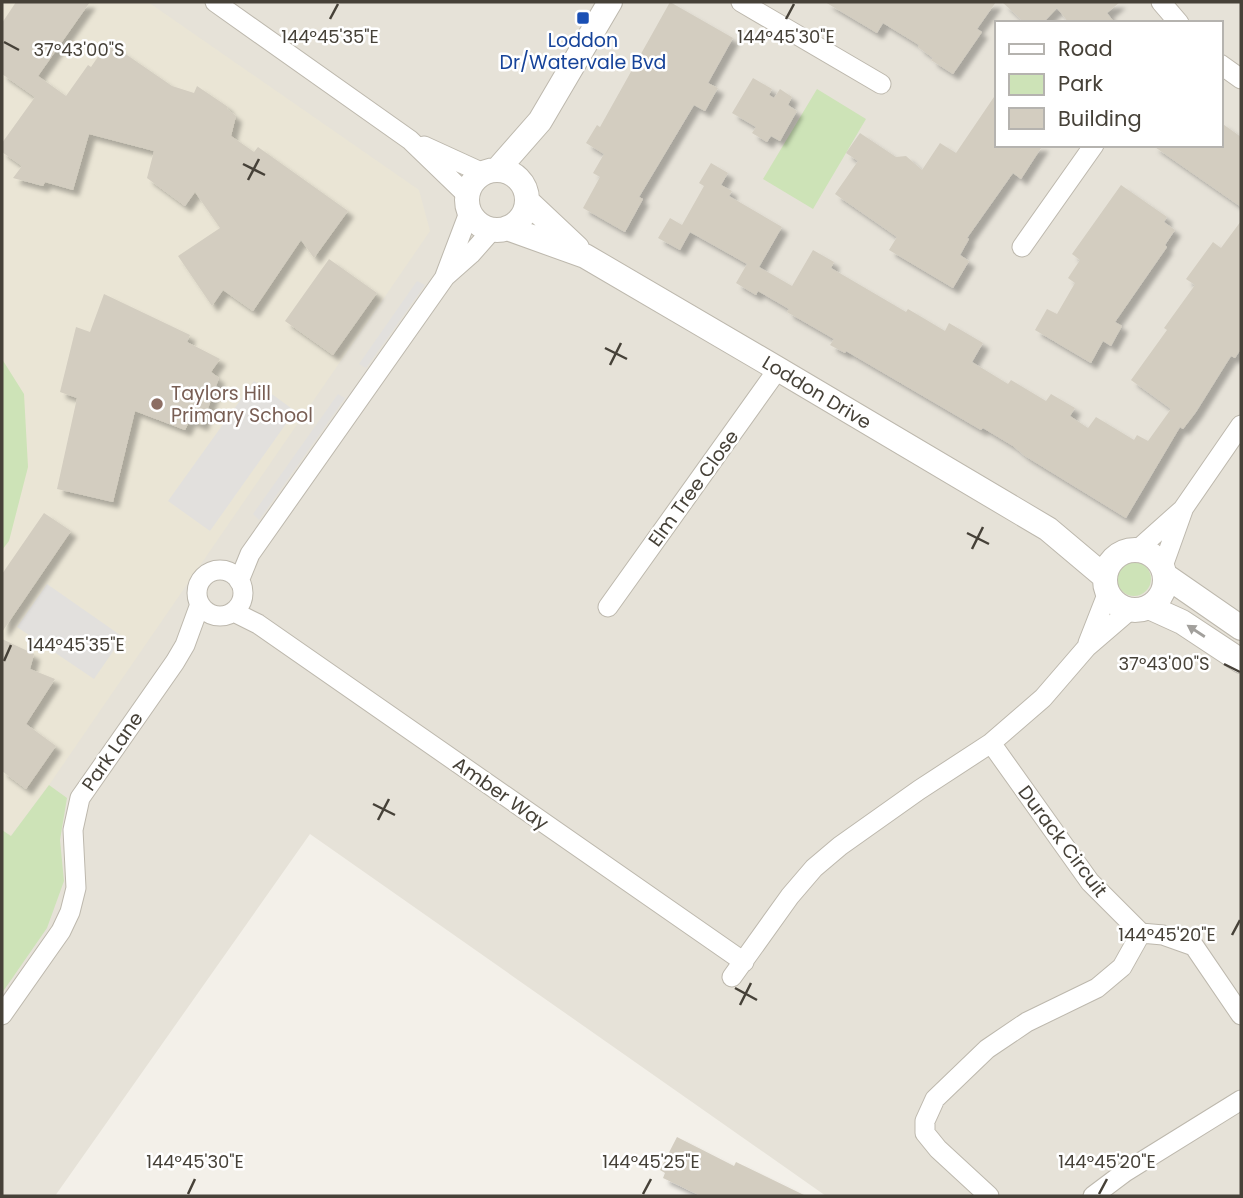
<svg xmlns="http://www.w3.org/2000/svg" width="1243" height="1198" viewBox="0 0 1243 1198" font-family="Poppins,sans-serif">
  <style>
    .residential { fill: #e6e2d8; fill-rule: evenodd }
    .education { fill: #eae5d5 }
    .green { fill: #cde3b7 }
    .parking { fill: #e2e0dd }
    .building { fill: #d3cdc0; filter: url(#shadow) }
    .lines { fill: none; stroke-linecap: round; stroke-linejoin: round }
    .minor-casing { stroke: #bdb8ad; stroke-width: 21 }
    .tertiary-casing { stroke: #bdb8ad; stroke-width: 26 }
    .minor { stroke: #fff; stroke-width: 19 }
    .tertiary { stroke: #fff; stroke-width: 24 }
    .oneway { fill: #a2a09c }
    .ticks { fill: none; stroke: #464138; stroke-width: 2.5 }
    .transit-dot { fill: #1a4fb4; stroke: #fff; stroke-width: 2.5 }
    .education-dot { fill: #8d6e63; stroke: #fff; stroke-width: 2.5 }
    .labels { text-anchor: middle; stroke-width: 5; stroke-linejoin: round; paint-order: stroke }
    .transit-label { font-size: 19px; fill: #164399; stroke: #fff }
    .street-label { font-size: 19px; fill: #464138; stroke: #fff }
    .education-label { font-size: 19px; fill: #785e54; stroke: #fff; text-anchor: start }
    .ticks-label { font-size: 18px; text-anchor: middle; fill: #464138; stroke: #fff; stroke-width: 5; stroke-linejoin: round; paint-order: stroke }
  </style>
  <defs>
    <filter id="shadow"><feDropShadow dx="6" dy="6" stdDeviation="2" flood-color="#0004"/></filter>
  </defs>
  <rect width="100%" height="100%" fill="#f3f0e9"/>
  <path class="residential" d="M2,2H1241V1196H826L310,834L55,1196H2ZM996,23H1220V145H996Z"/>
  <path class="education" d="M2,2H148L419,190L430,231L49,785L10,837L2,830Z"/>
  <path class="green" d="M817,89L866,119L813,209L763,179Z
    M2,359L24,394L28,467L9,541L2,550Z
    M1117 579a17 17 0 1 1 34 0a17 17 0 1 1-34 0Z
    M49,785L67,798L60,840L64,881L47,928L2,993V830L11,836Z"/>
  <path class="parking" d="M417,281L425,285L366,368L359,364Z
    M254,381L295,411L210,531L168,501Z
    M338,394L345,398L259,520L253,514Z
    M47,584L123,637L94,679L17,627Z"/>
  <path class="building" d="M16,2H90L38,76L66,96L88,65L91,67L108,42L172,86L194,93L197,86L228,107L227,109L236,116L231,136L254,152L258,147L348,211L314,258L301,240L253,311L223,290L212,306L178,256L220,228L195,192L185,206L147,178L154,151L89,134L73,190L45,182L43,186L13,178L22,166L2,152V143L35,97L2,74V23Z
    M670,2L733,38L708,83L718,88L705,111L694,105L639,197L643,199L625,232L583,208L600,177L593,173L604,154L586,143L597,125L600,127Z
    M825,2H996L977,29L982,32L953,74L931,60L933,58L918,47L919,45L883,23L877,33Z
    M1002,2H1120L1107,13L1115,23H1069L1057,8L1043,23H1025Z
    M753,78L772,89L769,95L774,98L780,89L792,97L788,105L797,111L780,141L771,136L767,142L752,133L756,127L732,113Z
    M996,94V145H1043L1021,179L1013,173L967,238L969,239L960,255L969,261L953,288L889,250L897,237L835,194L858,161L846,153L860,133L896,157L906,156L922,170L940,143L956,153Z
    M1220,122L1241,137V207L1152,145H1220Z
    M711,163L728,173L721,185L732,191L729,196L782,227L759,267L792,286L813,250L834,262L831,268L906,312L908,309L945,331L949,323L983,343L972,362L1008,384L1011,380L1046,401L1051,394L1075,408L1070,416L1088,428L1096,417L1134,440L1137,435L1148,441L1171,409L1131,380L1167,330L1164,328L1195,285L1186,279L1213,242L1221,248L1241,221V349L1235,358L1231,356L1196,412L1183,429L1180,427L1126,518L1025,456L1013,446L983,428L981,430L846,351L845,353L830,345L834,339L787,312L789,309L758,291L756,295L736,283L747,264L690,232L680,250L658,238L670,218L682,225L704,186L699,183Z
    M1121,185L1167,217L1164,222L1175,230L1165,245L1167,247L1115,322L1122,326L1111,346L1103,341L1091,363L1035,330L1047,309L1057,314L1075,283L1068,278L1080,260L1072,254Z
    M329,259L377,293L333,355L285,321Z
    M104,294L190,335L187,342L220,359L211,372L219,378L202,425L190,420L185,430L135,411L113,502L57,489L77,398L60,392L76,327L90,332Z
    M44,513L71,531L2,632V574Z
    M2,639L34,654L30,669L55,679L26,724L56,746L26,789L2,771Z
    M677,1137L734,1166L736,1162L806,1196H701L663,1178L665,1173L660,1170Z"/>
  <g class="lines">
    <defs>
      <path id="minor" d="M215,2L410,140L468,196
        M741,2L881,84
        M1161,2L1179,23
        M1220,64L1241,79
        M424,146L483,173
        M1022,247L1094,145
        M445,276L470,210
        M1137,550L1183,509L1241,425
        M1163,566L1183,510
        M197 593a23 23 0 1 1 46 0a23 23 0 1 1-46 0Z
        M239,581L250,554L445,277L471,254L493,229
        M608,607L778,369
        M234,612L258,624L744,962
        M1088,643L1108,592
        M991,743L1090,882L1141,933
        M732,977L790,896L814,868L840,846L919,790L991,743L1043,698L1087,647L1130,610
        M2,1015L61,931L70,912L76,888L73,830L80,798L175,662L185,645L200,604
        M989,1196L938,1149L925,1133V1121L935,1099L987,1049L1027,1022L1097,988L1122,967L1141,933L1163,935L1194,946L1241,1015
        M1093,1196L1125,1172L1241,1100"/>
      <path id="tertiary" d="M497,170L540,121L610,2
        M467 200a30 30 0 1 1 60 0a30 30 0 1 1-60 0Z
        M527,201L577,248
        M507,228L585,256L778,369L1048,529L1105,577
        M1105 580a30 30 0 1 1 60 0a30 30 0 1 1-60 0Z
        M1166,576L1241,628
        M1149,607L1182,622L1241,661"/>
    </defs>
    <use href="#minor" class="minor-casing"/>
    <use href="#tertiary" class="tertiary-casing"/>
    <use href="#minor" class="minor"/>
    <use href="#tertiary" class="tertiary"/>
  </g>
  <defs><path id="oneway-solid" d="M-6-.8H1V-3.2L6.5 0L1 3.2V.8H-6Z" transform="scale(1.75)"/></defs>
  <use class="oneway" href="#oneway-solid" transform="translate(1196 631) rotate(-147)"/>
  <path class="ticks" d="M330,19L338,4M786,19L794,4M4,42L19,50M243,164L265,175M248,180L259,159M605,348L627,359M610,365L621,343M967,533L989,544M972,549L983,527M4,661L11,645M1224,664L1240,672M373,804L395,815M378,820L389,799M1232,935L1240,920M735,988L757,1000M740,1005L751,983M188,1194L195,1179M643,1194L651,1179M1099,1194L1107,1179"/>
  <rect class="transit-dot" x="576" y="11" width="14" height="14" rx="3.5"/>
  <circle class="education-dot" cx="157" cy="404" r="7"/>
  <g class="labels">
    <g class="transit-label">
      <text x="583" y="47">Loddon<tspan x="583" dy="22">Dr/Watervale Bvd</tspan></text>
    </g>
    <g class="street-label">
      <text transform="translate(817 392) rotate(31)" y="7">Loddon Drive</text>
      <text transform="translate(693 488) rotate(-54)" y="7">Elm Tree Close</text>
      <text transform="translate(112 751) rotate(-55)" y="7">Park Lane</text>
      <text transform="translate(501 793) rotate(35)" y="7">Amber Way</text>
      <text transform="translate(1063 841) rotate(53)" y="7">Durack Circuit</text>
    </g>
    <g class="education-label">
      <text x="171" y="400">Taylors Hill<tspan x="171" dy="22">Primary School</tspan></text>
    </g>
  </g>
  <g class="ticks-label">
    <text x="330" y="43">144°45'35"E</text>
    <text x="786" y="43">144°45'30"E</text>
    <text x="79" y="56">37°43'00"S</text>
    <text x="76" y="651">144°45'35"E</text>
    <text x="1164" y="670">37°43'00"S</text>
    <text x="1167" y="941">144°45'20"E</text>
    <text x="195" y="1168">144°45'30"E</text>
    <text x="651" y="1168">144°45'25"E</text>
    <text x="1107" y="1168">144°45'20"E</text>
  </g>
  <rect width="1243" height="1198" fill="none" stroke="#464138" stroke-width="7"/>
  <rect x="995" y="21" width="228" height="126" fill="#ffffff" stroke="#b5b3af" stroke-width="2"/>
  <rect x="1009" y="44" width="35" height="10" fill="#ffffff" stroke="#b5b3af" stroke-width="2"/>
  <text x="1058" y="56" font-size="21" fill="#464138">Road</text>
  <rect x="1009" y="74" width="35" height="21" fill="#cde3b7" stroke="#b5b3af" stroke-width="2"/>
  <text x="1058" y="91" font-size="21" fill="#464138">Park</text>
  <rect x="1009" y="108" width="35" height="21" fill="#d3cdc0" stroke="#b5b3af" stroke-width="2"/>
  <text x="1058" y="126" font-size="21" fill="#464138">Building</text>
</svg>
